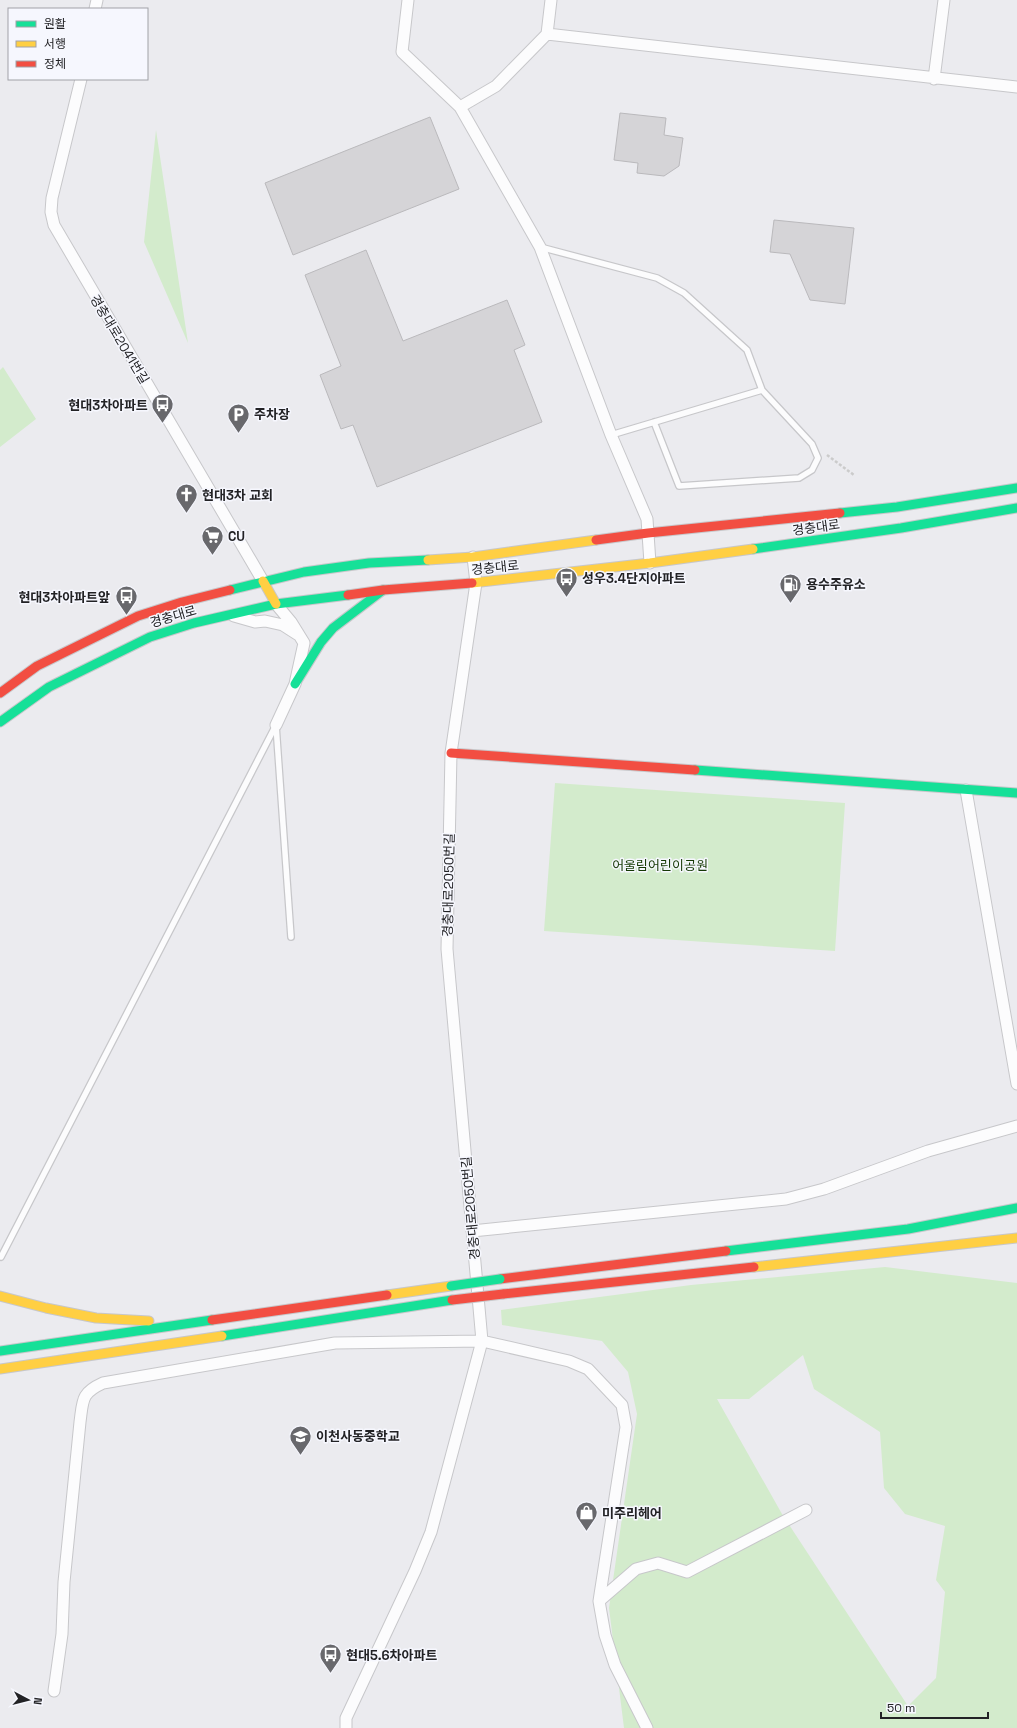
<svg xmlns="http://www.w3.org/2000/svg" width="1017" height="1728" viewBox="0 0 1017 1728" font-family="'Space Grotesk','Noto Sans KR',sans-serif">
  <style>
    .green { fill: #d3ebcc; fill-rule: evenodd }
    .building { fill: #d5d4d7; stroke: #bab9bc }
    .lines { fill: none; stroke-linecap: round; stroke-linejoin: round }
    .lane-casing { stroke: #c7c7ca; stroke-width: 8 }
    .street-casing { stroke: #c7c7ca; stroke-width: 13 }
    .fast-casing { stroke: #c7c7ca; stroke-width: 11 }
    .slow-casing { stroke: #c7c7ca; stroke-width: 11 }
    .jam-casing { stroke: #c7c7ca; stroke-width: 11 }
    .path { stroke: #cbcbcb; stroke-width: 2.5; stroke-dasharray: 3 2; stroke-linecap: butt }
    .lane { stroke: #fcfcfd; stroke-width: 5.5 }
    .street { stroke: #fcfcfd; stroke-width: 11 }
    .fast { stroke: #16e098; stroke-width: 9 }
    .slow { stroke: #ffcf43; stroke-width: 9 }
    .jam { stroke: #f24e42; stroke-width: 9 }
    .fast-bridge-casing { stroke: #c7c7ca; stroke-width: 11; stroke-linecap: butt }
    .jam-bridge-casing { stroke: #c7c7ca; stroke-width: 11; stroke-linecap: butt }
    .fast-bridge { stroke: #16e098; stroke-width: 9 }
    .jam-bridge { stroke: #f24e42; stroke-width: 9 }
    .labels { text-anchor: middle; stroke-width: 3; stroke-linejoin: round; paint-order: stroke }
    .street-label { font-size: 13px; fill: #222225; stroke: #f6f7fe }
    .poi-label { font-size: 13px; font-weight: bold; fill: #222225; stroke: #f6f7fe; text-anchor: start }
    .park-label { font-size: 13px; fill: #153904; stroke: #f6f7fe }
  </style>
  <rect width="100%" height="100%" fill="#ebebef"/>
  <path class="green" d="M156,130L188,343L144,242Z
    M3,367L36,419L0,447V370Z
    M555,783L845,803L835,951L544,931Z
    M885,1267L1017,1283V1728H624L609,1608L637,1414L628,1372L602,1341L502,1325L501,1310L691,1285ZM803,1355L814,1389L880,1432L884,1488L905,1514L945,1526L936,1580L945,1592L936,1678L908,1706L782,1514L717,1399H749Z"/>
  <path class="building" d="M620,113L666,118L664,135L683,138L679,166L664,176L637,173L638,163L614,160Z
    M430,117L459,189L293,255L265,183Z
    M774,220L854,228L845,304L810,300L790,254L770,252Z
    M366,250L403,341L507,300L525,345L514,350L542,422L377,487L353,425L341,429L320,375L341,366L305,275Z"/>
  <g class="lines">
    <defs>
      <path id="lane" d="M540,247L657,278L684,293L747,350L762,390L812,444L818,458L812,470L799,478L679,486L654,422
        M611,435L762,390
        M276,725L291,937
        M1,1257L276,725"/>
      <path id="street" d="M408,0L402,52L460,107L540,247L611,435L647,519L650,563
        M95,9L97,0
        M547,34L1017,87
        M81,79L52,198L51,212L54,225L263,581
        M934,79L944,0
        M460,107L496,86L547,34L551,0
        M234,616L255,622L265,621L283,625L297,634
        M276,725L295,684L304,643L291,622L276,604
        M966,790L1017,1084
        M472,1231L786,1199L824,1189L928,1151L1017,1126
        M599,1601L636,1569L658,1563L687,1572L806,1510
        M54,1691L62,1634L64,1582L80,1422C83,1400 81,1393 103,1383L335,1343L482,1341L569,1361L588,1369L622,1405L626,1427L599,1601L605,1635L615,1665L647,1728
        M346,1728V1718L415,1571L431,1532L482,1341L447,949L451,753L476,583L473,557"/>
      <path id="fast" d="M840,513L897,507L1017,488
        M753,549L901,528L1017,508
        M230,590L304,572L369,563L428,560
        M295,684L321,642L333,628L383,590
        M0,722L49,687L150,637L194,623L276,604L348,595
        M695,770L1017,793
        M726,1251L908,1229L1017,1208
        M222,1336L452,1300
        M0,1351L212,1320"/>
      <path id="slow" d="M428,560L473,557L596,540
        M263,581L276,604
        M472,583L650,563L753,549
        M754,1267L1017,1238
        M387,1295L451,1286
        M0,1296L46,1308L96,1318L149,1321
        M0,1369L222,1336"/>
      <path id="jam" d="M596,540L648,533L840,513
        M348,595L383,590L472,583
        M0,693L37,666L138,616L182,602L230,590
        M451,753L695,770
        M500,1279L726,1251
        M503,1294L754,1267
        M212,1320L387,1295"/>
    </defs>
    <use href="#lane" class="lane-casing"/>
    <use href="#street" class="street-casing"/>
    <use href="#fast" class="fast-casing"/>
    <use href="#slow" class="slow-casing"/>
    <use href="#jam" class="jam-casing"/>
    <path class="path" d="M827,455L854,475"/>
    <use href="#lane" class="lane"/>
    <use href="#street" class="street"/>
    <use href="#fast" class="fast"/>
    <use href="#slow" class="slow"/>
    <use href="#jam" class="jam"/>
    <defs>
      <path id="fast-bridge" d="M451,1286L500,1279"/>
      <path id="jam-bridge" d="M452,1300L503,1294"/>
    </defs>
    <use href="#fast-bridge" class="fast-bridge-casing"/>
    <use href="#jam-bridge" class="jam-bridge-casing"/>
    <use href="#fast-bridge" class="fast-bridge"/>
    <use href="#jam-bridge" class="jam-bridge"/>
  </g>
  <defs>
    <symbol id="bus-pin" viewBox="-11 -11 22 30"><path d="M0 17L-7.5 6A9.5 9.5 0 1 1 7.5 6Z" fill="#68686c" stroke="#f6f7fe"/><path d="M-5-6H5V4H4V6H2V4H-2V6H-4V4H-5ZM-3.5-4V0h7V-4ZM-3.5 1.2v1.5H-2V1.2ZM2 1.2v1.5H3.5V1.2Z" fill="#fff"/></symbol>
    <symbol id="parking-pin" viewBox="-11 -11 22 30"><path d="M0 17L-7.5 6A9.5 9.5 0 1 1 7.5 6Z" fill="#68686c" stroke="#f6f7fe"/><path d="M-3.5-5.5H1a3.5 3.5 0 0 1 0 7H-1V5.5H-3.5ZM-1-3.4V-.6H.8a1.4 1.4 0 0 0 0-2.8Z" fill="#fff"/></symbol>
    <symbol id="church-pin" viewBox="-11 -11 22 30"><path d="M0 17L-7.5 6A9.5 9.5 0 1 1 7.5 6Z" fill="#68686c" stroke="#f6f7fe"/><path d="M-1.2-6h2.4v3.5h3.3v2.4h-3.3V6h-2.4V-.1h-3.3v-2.4h3.3Z" fill="#fff"/></symbol>
    <symbol id="supermarket-pin" viewBox="-11 -11 22 30"><path d="M0 17L-7.5 6A9.5 9.5 0 1 1 7.5 6Z" fill="#68686c" stroke="#f6f7fe"/><path d="M-6-5.5h2.5l.6 2H6L4.5 2H-2.5L-4.4-4H-6ZM-1.5 3.2a1.3 1.3 0 1 0 .1 0ZM3 3.2a1.3 1.3 0 1 0 .1 0Z" fill="#fff"/></symbol>
    <symbol id="fuel-pin" viewBox="-11 -11 22 30"><path d="M0 17L-7.5 6A9.5 9.5 0 1 1 7.5 6Z" fill="#68686c" stroke="#f6f7fe"/><path d="M-5.5-6h7V0h2V4h1.3V-2.5L3-4.5l.8-.8L6-3V5H2.5V1h-1V6h-7ZM-4.2-4.7v3.2H.2V-4.7Z" fill="#fff"/></symbol>
    <symbol id="school-pin" viewBox="-11 -11 22 30"><path d="M0 17L-7.5 6A9.5 9.5 0 1 1 7.5 6Z" fill="#68686c" stroke="#f6f7fe"/><path d="M0-5L7-2L0 1L-7-2ZM-4 1L0 2.5L4 1V4Q0 6-4 4Z" fill="#fff"/></symbol>
    <symbol id="shop-pin" viewBox="-11 -11 22 30"><path d="M0 17L-7.5 6A9.5 9.5 0 1 1 7.5 6Z" fill="#68686c" stroke="#f6f7fe"/><path d="M-5-2.5h2.3a2.7 3.5 0 0 1 5.4 0H5L5.5 6h-11ZM-1.5-2.5h3a1.5 2.3 0 0 0-3 0Z" fill="#fff"/></symbol>
  </defs>
  <g fill-rule="evenodd">
    <use href="#bus-pin" x="150" y="392" width="25" height="34"/>
    <use href="#parking-pin" x="226" y="402" width="25" height="34"/>
    <use href="#church-pin" x="174" y="482" width="25" height="34"/>
    <use href="#supermarket-pin" x="200" y="524" width="25" height="34"/>
    <use href="#bus-pin" x="554" y="566" width="25" height="34"/>
    <use href="#fuel-pin" x="778" y="572" width="25" height="34"/>
    <use href="#bus-pin" x="114" y="584" width="25" height="34"/>
    <use href="#school-pin" x="288" y="1424" width="25" height="34"/>
    <use href="#shop-pin" x="574" y="1500" width="25" height="34"/>
    <use href="#bus-pin" x="318" y="1642" width="25" height="34"/>
  </g>
  <g class="labels">
    <g class="street-label">
      <text transform="translate(120 339) rotate(59)" y="5">경충대로2041번길</text>
      <text transform="translate(816 527) rotate(-8)" y="5">경충대로</text>
      <text transform="translate(495 567) rotate(-6)" y="5">경충대로</text>
      <text transform="translate(173 616) rotate(-16)" y="5">경충대로</text>
      <text transform="translate(448 885) rotate(-89)" y="5">경충대로2050번길</text>
      <text transform="translate(470 1208) rotate(-95)" y="5">경충대로2050번길</text>
    </g>
    <g class="poi-label">
      <text x="148" y="410" text-anchor="end">현대3차아파트</text>
      <text x="254" y="419">주차장</text>
      <text x="202" y="500">현대3차 교회</text>
      <text x="228" y="541">CU</text>
      <text x="582" y="583">성우3.4단지아파트</text>
      <text x="806" y="589">용수주유소</text>
      <text x="110" y="602" text-anchor="end">현대3차아파트앞</text>
      <text x="316" y="1441">이천사동중학교</text>
      <text x="602" y="1518">미주리헤어</text>
      <text x="346" y="1660">현대5.6차아파트</text>
    </g>
    <g class="park-label">
      <text x="660" y="870">어울림어린이공원</text>
    </g>
  </g>
  <rect x="8" y="8" width="140" height="72" fill="#f6f7fe" stroke="#a1a2a7"/>
  <rect x="16" y="21" width="20" height="6" fill="#16e098" stroke="#a1a2a7"/>
  <text x="44" y="28" font-size="12" fill="#222225">원활</text>
  <rect x="16" y="41" width="20" height="6" fill="#ffcf43" stroke="#a1a2a7"/>
  <text x="44" y="48" font-size="12" fill="#222225">서행</text>
  <rect x="16" y="61" width="20" height="6" fill="#f24e42" stroke="#a1a2a7"/>
  <text x="44" y="68" font-size="12" fill="#222225">정체</text>
  <g transform="translate(28 1700) rotate(97)" stroke="#f6f7fe" stroke-width="3" paint-order="stroke">
  <path d="M0-3L7 15L0 10L-7 15Z" fill="#222225"/>
  <text y="-6" font-size="11" font-weight="bold" text-anchor="middle" fill="#222225">N</text>
  </g>
  <path d="M881 1712v6h107v-6" fill="none" stroke="#222225" stroke-width="2"/>
  <text x="887" y="1712" font-size="12" fill="#222225" stroke="#f6f7fe" stroke-width="3" paint-order="stroke">50 m</text>
</svg>
